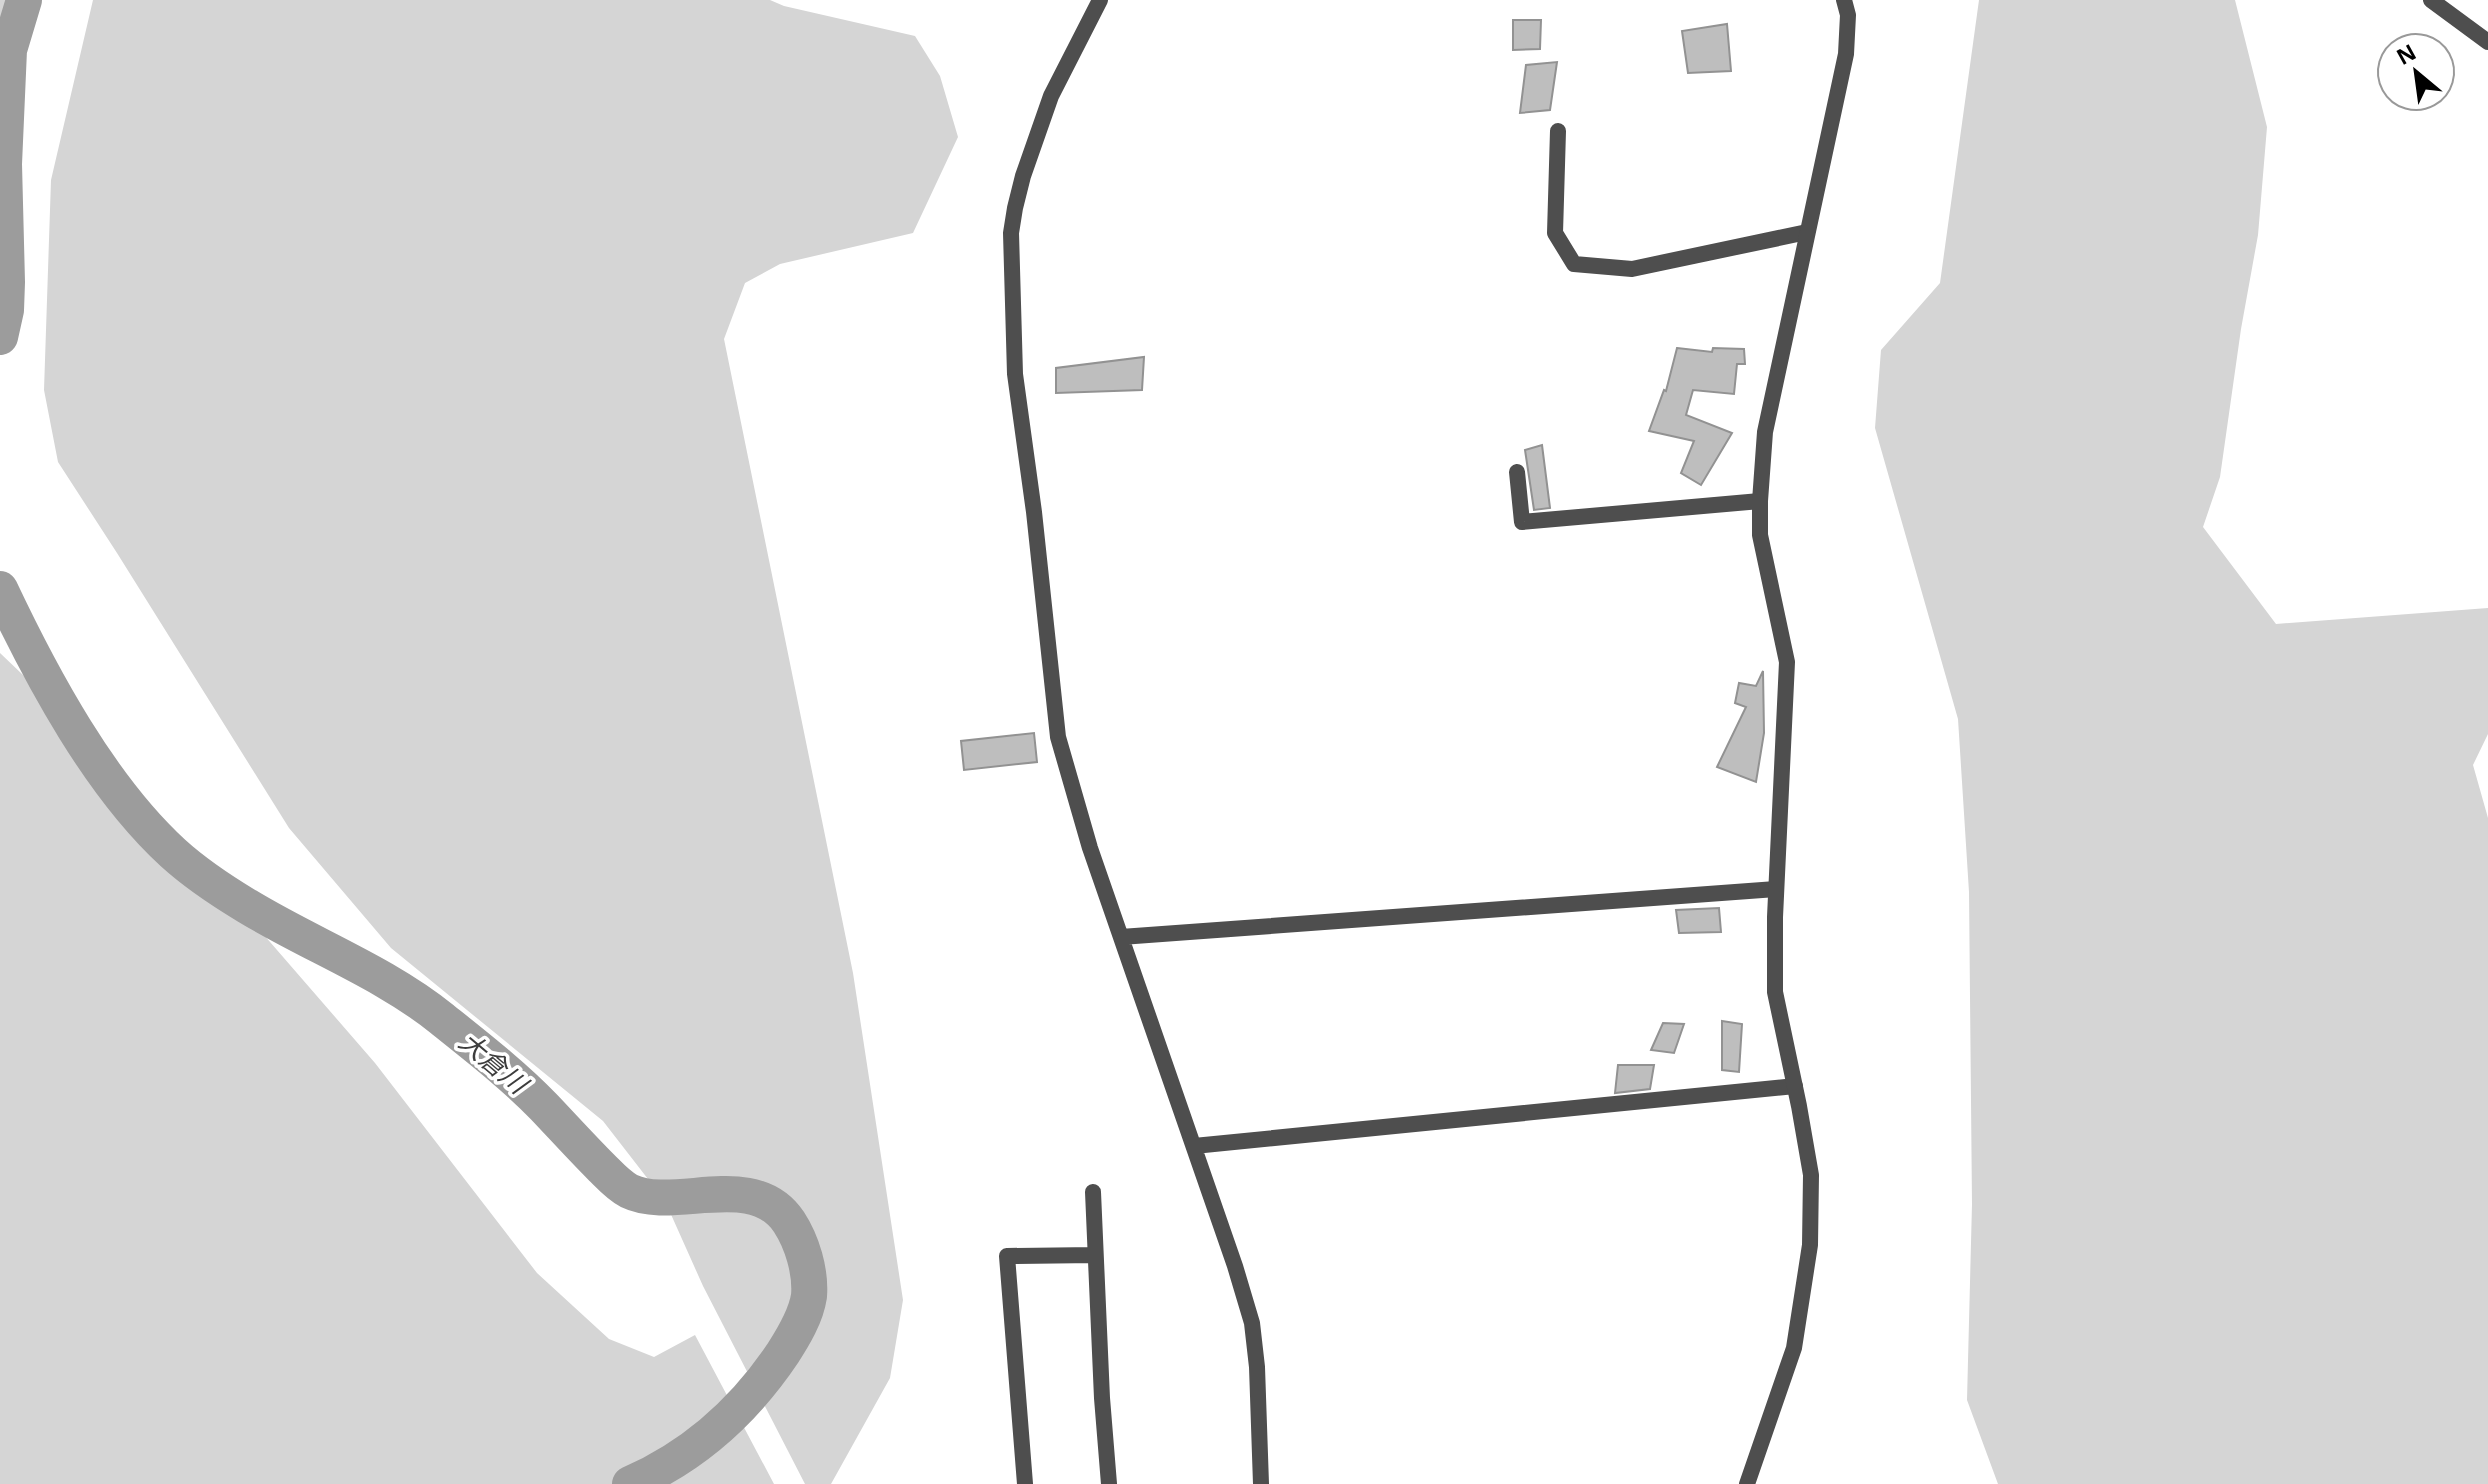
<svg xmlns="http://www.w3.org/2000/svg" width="2488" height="1484" viewBox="0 0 2488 1484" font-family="'Open Sans','Noto Sans JP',sans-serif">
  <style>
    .green { fill: #d5d5d5 }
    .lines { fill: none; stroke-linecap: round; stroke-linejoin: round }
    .river { stroke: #9c9c9c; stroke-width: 36 }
    .building { fill: #bebebe; stroke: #929292; stroke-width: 2 }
    .minor { stroke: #4e4e4e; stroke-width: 16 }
    .tertiary { stroke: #4e4e4e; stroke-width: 16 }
    .labels { text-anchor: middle; stroke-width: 7; stroke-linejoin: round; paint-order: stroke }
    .water-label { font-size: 26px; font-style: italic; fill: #3d3d3d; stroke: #fff }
  </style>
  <rect width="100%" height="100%" fill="#fff"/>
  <path class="green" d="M0,0H25L0,47Z
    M93,0H770L784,6L915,36L940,76L958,137L913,233L780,264L745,283L724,339L853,973L903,1300L890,1378L831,1484H805L703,1286L665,1201L603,1121L391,948L289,828L117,553L58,462L44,390L51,180Z
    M1979,0H2235L2267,127L2258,235L2241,329L2220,477L2203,527L2276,624L2488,608V734L2473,765L2488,818V1484H1998L1967,1400L1972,1204L1969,892L1958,719L1875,428L1881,350L1940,283Z
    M0,653L88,737L251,920L375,1063L537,1273L609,1339L654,1357L695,1335L774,1484H0Z"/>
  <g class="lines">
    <path class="river" d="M0,337L6,310L7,282L4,164L9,50L24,0
      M0,589C42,678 100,786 173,853C195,873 222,891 247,906C311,945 384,972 442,1019C477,1047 513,1075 544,1107C563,1127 582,1148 602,1168C610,1176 619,1186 629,1191C674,1213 753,1168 789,1222C802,1242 811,1271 809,1296C806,1316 794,1336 783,1353C744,1411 694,1456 630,1484"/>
  </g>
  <path class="building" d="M1513,20H1541L1540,49L1513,50Z
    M1727,24L1731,71L1688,73L1682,31Z
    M1557,62L1550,110L1520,113L1526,65Z
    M1677,348L1712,352L1713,348L1744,349L1745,364H1737L1734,394L1693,390L1686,415L1732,433L1701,485L1681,473L1694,441L1649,431L1664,390L1666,391Z
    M1144,357L1142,390L1056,393V368Z
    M1542,445L1550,508L1534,510L1525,450Z
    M1763,671L1764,733L1756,782L1717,767L1746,707L1735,703L1739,683L1756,686Z
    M1034,733L1037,762L964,770L961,741Z
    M1719,908L1721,932L1679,933L1676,910Z
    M1722,1021L1742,1024L1739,1072L1722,1070Z
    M1663,1023L1684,1024L1674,1053L1651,1050Z
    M1618,1065H1654L1650,1089L1615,1093Z"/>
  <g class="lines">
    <path class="minor" d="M1100,0L1051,96L1023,176L1015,208L1011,233L1015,374L1034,512L1058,737L1090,848L1235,1266L1252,1323L1257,1367L1261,1484
      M1558,131L1555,233L1574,264L1632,269L1807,232
      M1517,472L1522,522L1760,501
      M1121,937L1776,889
      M1194,1146L1795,1086
      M1093,1192L1102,1398L1109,1484
      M1025,1484L1007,1256L1095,1255"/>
    <path class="tertiary" d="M2431,0L2488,42
      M1747,1484L1794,1348L1810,1245L1811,1175L1799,1106L1775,992V917L1787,662L1760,535V501L1765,432L1846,54L1848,15L1844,0"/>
  </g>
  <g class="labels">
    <g class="water-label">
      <text transform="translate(493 1063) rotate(40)" y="9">大倉川</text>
    </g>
  </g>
  <g transform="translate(2416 72) rotate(331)"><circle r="38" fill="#ffffff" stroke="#999999" stroke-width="2"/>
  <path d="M0-6L14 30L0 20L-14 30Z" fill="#000000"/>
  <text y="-12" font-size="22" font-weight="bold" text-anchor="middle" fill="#000000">N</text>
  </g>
</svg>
